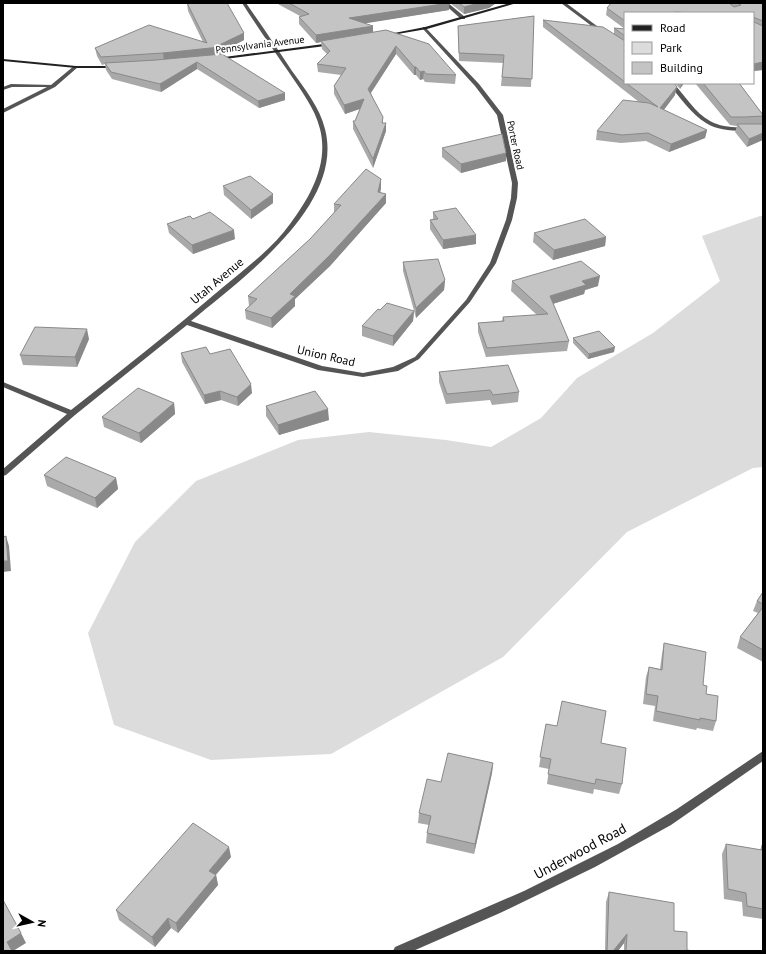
<svg xmlns="http://www.w3.org/2000/svg" width="766" height="954" viewBox="0 0 766 954" font-family="'PT Sans',sans-serif">
  <style>
    .green { fill: #dcdcdc }
    .lines { fill: none; stroke-linecap: round; stroke-linejoin: round }
    .lane { fill: #555; fill-rule: evenodd }
    .street { fill: #555; fill-rule: evenodd }
    .secondary { fill: #222; fill-rule: evenodd }
    .wall { fill: #a9a9a9 }
    .shaded-wall { fill: #898989 }
    .building { fill: #c4c4c4; stroke: #898989 }
    .labels { text-anchor: middle; stroke-width: 4; stroke-linejoin: round; paint-order: stroke }
    .far-street-label { font-size: 10px; fill: #000; stroke: #fff }
    .street-label { font-size: 12px; fill: #000; stroke: #fff }
    .near-street-label { font-size: 14px; fill: #000; stroke: #fff }
  </style>
  <rect width="100%" height="100%" fill="#fff"/>
  <path class="green" d="M760,216H763V467L753,468L627,532L503,657L331,754L211,760L114,725L88,633L135,542L196,481L298,440L369,432L446,440L491,447L541,418L577,378L653,333L720,281L702,236Z"/>
  <g class="lines">
    <path class="lane" d="M11,84L53,85L55,86L53,87H12L3,90V87Z"/>
    <path class="street" d="M242,3H246C262,26 277,48 292,71C305,89 320,108 325,129C345,206 241,279 191,321L322,366L363,373L393,367L415,357L466,300L490,263L506,220L511,198L512,183L497,115L475,86L423,29V27H425L479,84L503,115L518,183L517,198L512,220L496,263L470,302L419,359L398,371L363,377L318,370L187,325L75,415L6,475L3,476V469L67,414L3,387V382L71,410C122,370 173,330 222,288C245,269 273,248 290,224C310,197 329,164 320,129C315,108 300,89 288,71C272,48 257,26 242,3Z
      M443,3H448L465,17V19H461Z
      M561,3H566L605,32L601,33Z
      M74,66L78,67L55,87L3,113V109L51,85Z
      M668,83H673C685,95 695,113 710,121C726,130 746,127 763,126V130C745,131 722,133 706,123C691,114 679,96 668,83Z
      M763,751V761L671,825L595,867L500,913L413,951H393L395,947L524,891L618,844L677,809Z"/>
    <path class="secondary" d="M510,3H517L427,29L386,36L384,35L425,27Z
      M331,43L333,44V45L217,60L215,59L217,58Z
      M3,59L76,66H116L118,67L116,68H76L3,61Z"/>
  </g>
  <path class="wall" d="M187,3L244,33V40L221,52V54L285,100L259,108L197,69L161,92L112,79L106,70L105,64L102,65L97,56L95,48L203,42L188,11Z
    M276,3H449V10L364,23L373,32L456,75L455,84L425,82L423,79L420,80L416,75H414L396,54L371,93L383,123H386V131L373,168L353,129V121H355L360,109L345,114L334,94V86L341,75L318,72L317,64L327,54L322,49L321,42L316,43L299,24V17L300,16Z
    M450,3H496L489,8L464,14Z
    M611,3H763V70L753,71V13H625V29L606,15L607,8Z
    M534,16L531,87L501,86L503,63L459,61L458,26Z
    M543,20L614,34V28L625,29V83H674L675,95L664,110L707,130L705,138L669,152L646,141L621,143L596,140L597,131L639,102L543,27Z
    M675,83H684L680,89Z
    M695,83H739L763,115L762,124L747,147L735,132L737,126L730,125Z
    M442,148L506,161L461,173L442,157Z
    M381,179V188L380,193L386,203L330,266L295,299V306L272,328L246,319L245,310L249,306L248,296L310,239L334,213V204Z
    M223,186L273,203L251,219L224,195Z
    M433,212L476,244L443,249L430,229V220L433,219Z
    M167,224L235,239L193,254L169,233Z
    M534,233L606,237L605,246L553,260L533,242Z
    M403,262L445,280L444,290L416,318L403,271Z
    M512,281L598,286L585,290L584,294L553,304L569,341L567,351L486,357L478,332V323L502,321L503,317L537,315L511,291Z
    M414,311L413,321L393,346L362,336V326Z
    M573,338L614,352L588,359L573,343Z
    M89,339L77,367L23,365L20,355Z
    M181,353L210,354L252,393L238,406L221,400L205,404L182,362Z
    M439,372L519,392L518,402L492,405L490,400L446,404L439,382Z
    M174,403L175,414L141,443L104,427L102,417Z
    M266,406L329,420L279,435L266,416Z
    M44,475L116,478L118,489L97,508L47,486Z
    M763,592V662L737,648L740,637L758,613L753,611L757,601Z
    M664,643L703,685L706,694L716,721L713,731L697,728L696,730L653,721L655,706L643,704L646,677L649,667L660,669L662,654Z
    M546,724L601,743L622,784L619,794L594,789L593,794L547,784L549,769L539,767Z
    M493,763L492,773L474,854L426,843L427,833L429,825L418,823L419,813L441,782Z
    M726,844L760,850L762,845H763V919L743,916L742,902L724,899L722,854Z
    M231,857L216,875L218,885L178,933L171,928L155,947L119,920L116,910Z
    M609,892L674,931L687,950L693,951H624V943L618,951H605L606,902Z"/>
  <path class="shaded-wall" d="M449,3V10L349,26V18Z
    M479,3H496L489,8L464,14V7Z
    M373,26V34L321,41V42L316,43V35Z
    M244,33V40L221,52V55L164,61L163,53L217,46Z
    M396,46V54L368,97V89Z
    M197,62V69L161,92L160,84Z
    M763,62V70L753,71V64Z
    M414,67H416V75H414Z
    M424,71L423,79L420,80V72Z
    M681,83H684L680,89Z
    M677,87L675,95L659,116L660,108Z
    M285,93V100L259,108L258,101Z
    M364,99L365,107L345,114L344,105Z
    M386,123V131L373,168V159Z
    M707,130L705,138L669,152L671,144Z
    M763,133V140L747,147L749,139Z
    M506,153V161L461,173V164Z
    M381,179V188L378,202V192Z
    M273,194V203L251,219V210Z
    M386,194V203L330,266L295,299V306L272,328L271,318L290,294Z
    M234,230L235,239L193,254L192,245Z
    M476,235V244L443,249V240Z
    M606,237L605,246L553,260L554,250Z
    M600,276L598,286L585,290L584,294L549,305L550,296L582,281Z
    M445,280L444,290L416,318V308Z
    M414,311L413,321L393,346V336Z
    M87,329L89,339L77,367L75,357Z
    M615,347L614,352L588,359L589,354Z
    M251,384L252,393L238,406L237,397Z
    M220,391L221,400L205,404L204,395Z
    M174,403L175,414L141,443L139,433Z
    M328,409L329,420L279,435L278,425Z
    M116,478L118,489L97,508L95,498Z
    M6,536L9,546L11,571L3,572V561Z
    M493,763L492,773L474,854L475,844Z
    M229,847L231,857L211,880L209,871Z
    M216,875L218,885L178,933L176,923Z
    M168,918L171,928L155,947L152,937Z
    M21,933L26,943L13,951H11L7,942Z
    M627,934L624,943L618,951H613Z"/>
  <path class="building" d="M187,3H227L244,33L217,46L220,47L163,53L101,57L95,48L149,25L207,43Z
    M289,3H449L349,18L373,26L316,35L299,17L309,14Z
    M459,3H479L464,7Z
    M611,3H729L734,7L741,5L738,3H763V21L753,17L754,22L763,26V62L753,64V13H692L675,12V13H625V21L607,8Z
    M534,16L532,79L502,77L504,55L459,53L458,26Z
    M543,20L603,27L625,41V82Z
    M614,28L625,29V36Z
    M386,30L429,44L456,75L426,74L424,71L420,72L416,67H414L396,46L368,89L383,117L382,123H386L373,159L353,121H355L364,99L344,105L334,86L346,68L317,64L330,51L321,41Z
    M222,54L285,93L258,101L197,62L160,84L111,72L105,63L156,60Z
    M626,83H674L677,87L660,108L707,130L671,144L648,133L622,135L597,131L623,100L649,103L658,107Z
    M703,83H739L763,115V116L745,117H731Z
    M737,124H763V133L749,139Z
    M502,134L506,153L461,164L442,148Z
    M366,169L381,179L378,192L386,194L329,256L290,294L295,296L271,318L245,310L257,299L248,296L310,239L341,205L334,204Z
    M250,176L273,194L251,210L223,186Z
    M456,208L476,235L443,240L430,220L438,219L433,212Z
    M210,212L234,230L192,245L167,224L190,216L193,219Z
    M585,219L606,237L554,250L534,233Z
    M438,259L445,280L416,308L403,262Z
    M581,261L600,276L582,281L586,285L550,296L569,341L487,348L478,323L504,321L503,317L548,314L512,281Z
    M387,303L414,311L393,336L362,326L378,309L380,310Z
    M35,327L87,329L75,357L20,355Z
    M599,331L615,347L589,354L573,338Z
    M206,347L210,354L230,349L251,384L237,397L220,391L204,395L181,353Z
    M508,365L519,392L493,395L490,390L447,394L439,372Z
    M138,388L174,403L139,433L102,417Z
    M315,391L328,409L278,425L266,406Z
    M66,457L116,478L95,498L44,475Z
    M6,536L8,561H3V537Z
    M763,592V604L757,601Z
    M763,607V650L740,637Z
    M664,643L706,652L703,685L707,686L706,694L718,696L716,721L700,718V720L656,711L658,696L646,694L649,667L662,670Z
    M562,701L606,711L601,743L626,748L622,784L596,779L595,784L548,774L551,759L540,757L546,724L557,726Z
    M448,753L493,763L475,844L427,833L431,816L419,813L427,779L441,782Z
    M193,823L229,847L209,871L216,875L176,923L168,918L152,937L116,910Z
    M726,844L762,850V845H763V909L747,906L746,893L728,889Z
    M609,892L674,903V931L687,932V950L693,951H626L627,934L613,951H607Z
    M3,900L21,933L7,942L12,951H3Z"/>
  <g class="labels">
    <g class="far-street-label">
      <text transform="translate(260 44) rotate(-7)" y="4">Pennsylvania Avenue</text>
      <text transform="translate(516 145) rotate(78)" y="4">Porter Road</text>
    </g>
    <g class="street-label">
      <text transform="translate(217 281) rotate(-40)" y="4">Utah Avenue</text>
      <text transform="translate(326 356) rotate(13)" y="4">Union Road</text>
    </g>
    <g class="near-street-label">
      <text transform="translate(580 851) rotate(-28)" y="5">Underwood Road</text>
    </g>
  </g>
  <rect width="766" height="954" fill="none" stroke="#000000" stroke-width="8"/>
  <rect x="624" y="12" width="130" height="72" fill="#ffffff" stroke="#999999"/>
  <rect x="632" y="25" width="20" height="6" fill="#222222" stroke="#999999"/>
  <text x="660" y="32" font-size="12" fill="#000000">Road</text>
  <rect x="632" y="42" width="20" height="12" fill="#dcdcdc" stroke="#999999"/>
  <text x="660" y="52" font-size="12" fill="#000000">Park</text>
  <rect x="632" y="62" width="20" height="12" fill="#c4c4c4" stroke="#999999"/>
  <text x="660" y="72" font-size="12" fill="#000000">Building</text>
  <g transform="translate(32 922) rotate(98)" stroke="#ffffff" stroke-width="3" paint-order="stroke">
  <path d="M0-3L7 15L0 10L-7 15Z" fill="#000000"/>
  <text y="-6" font-size="11" font-weight="bold" text-anchor="middle" fill="#000000">N</text>
  </g>
</svg>
